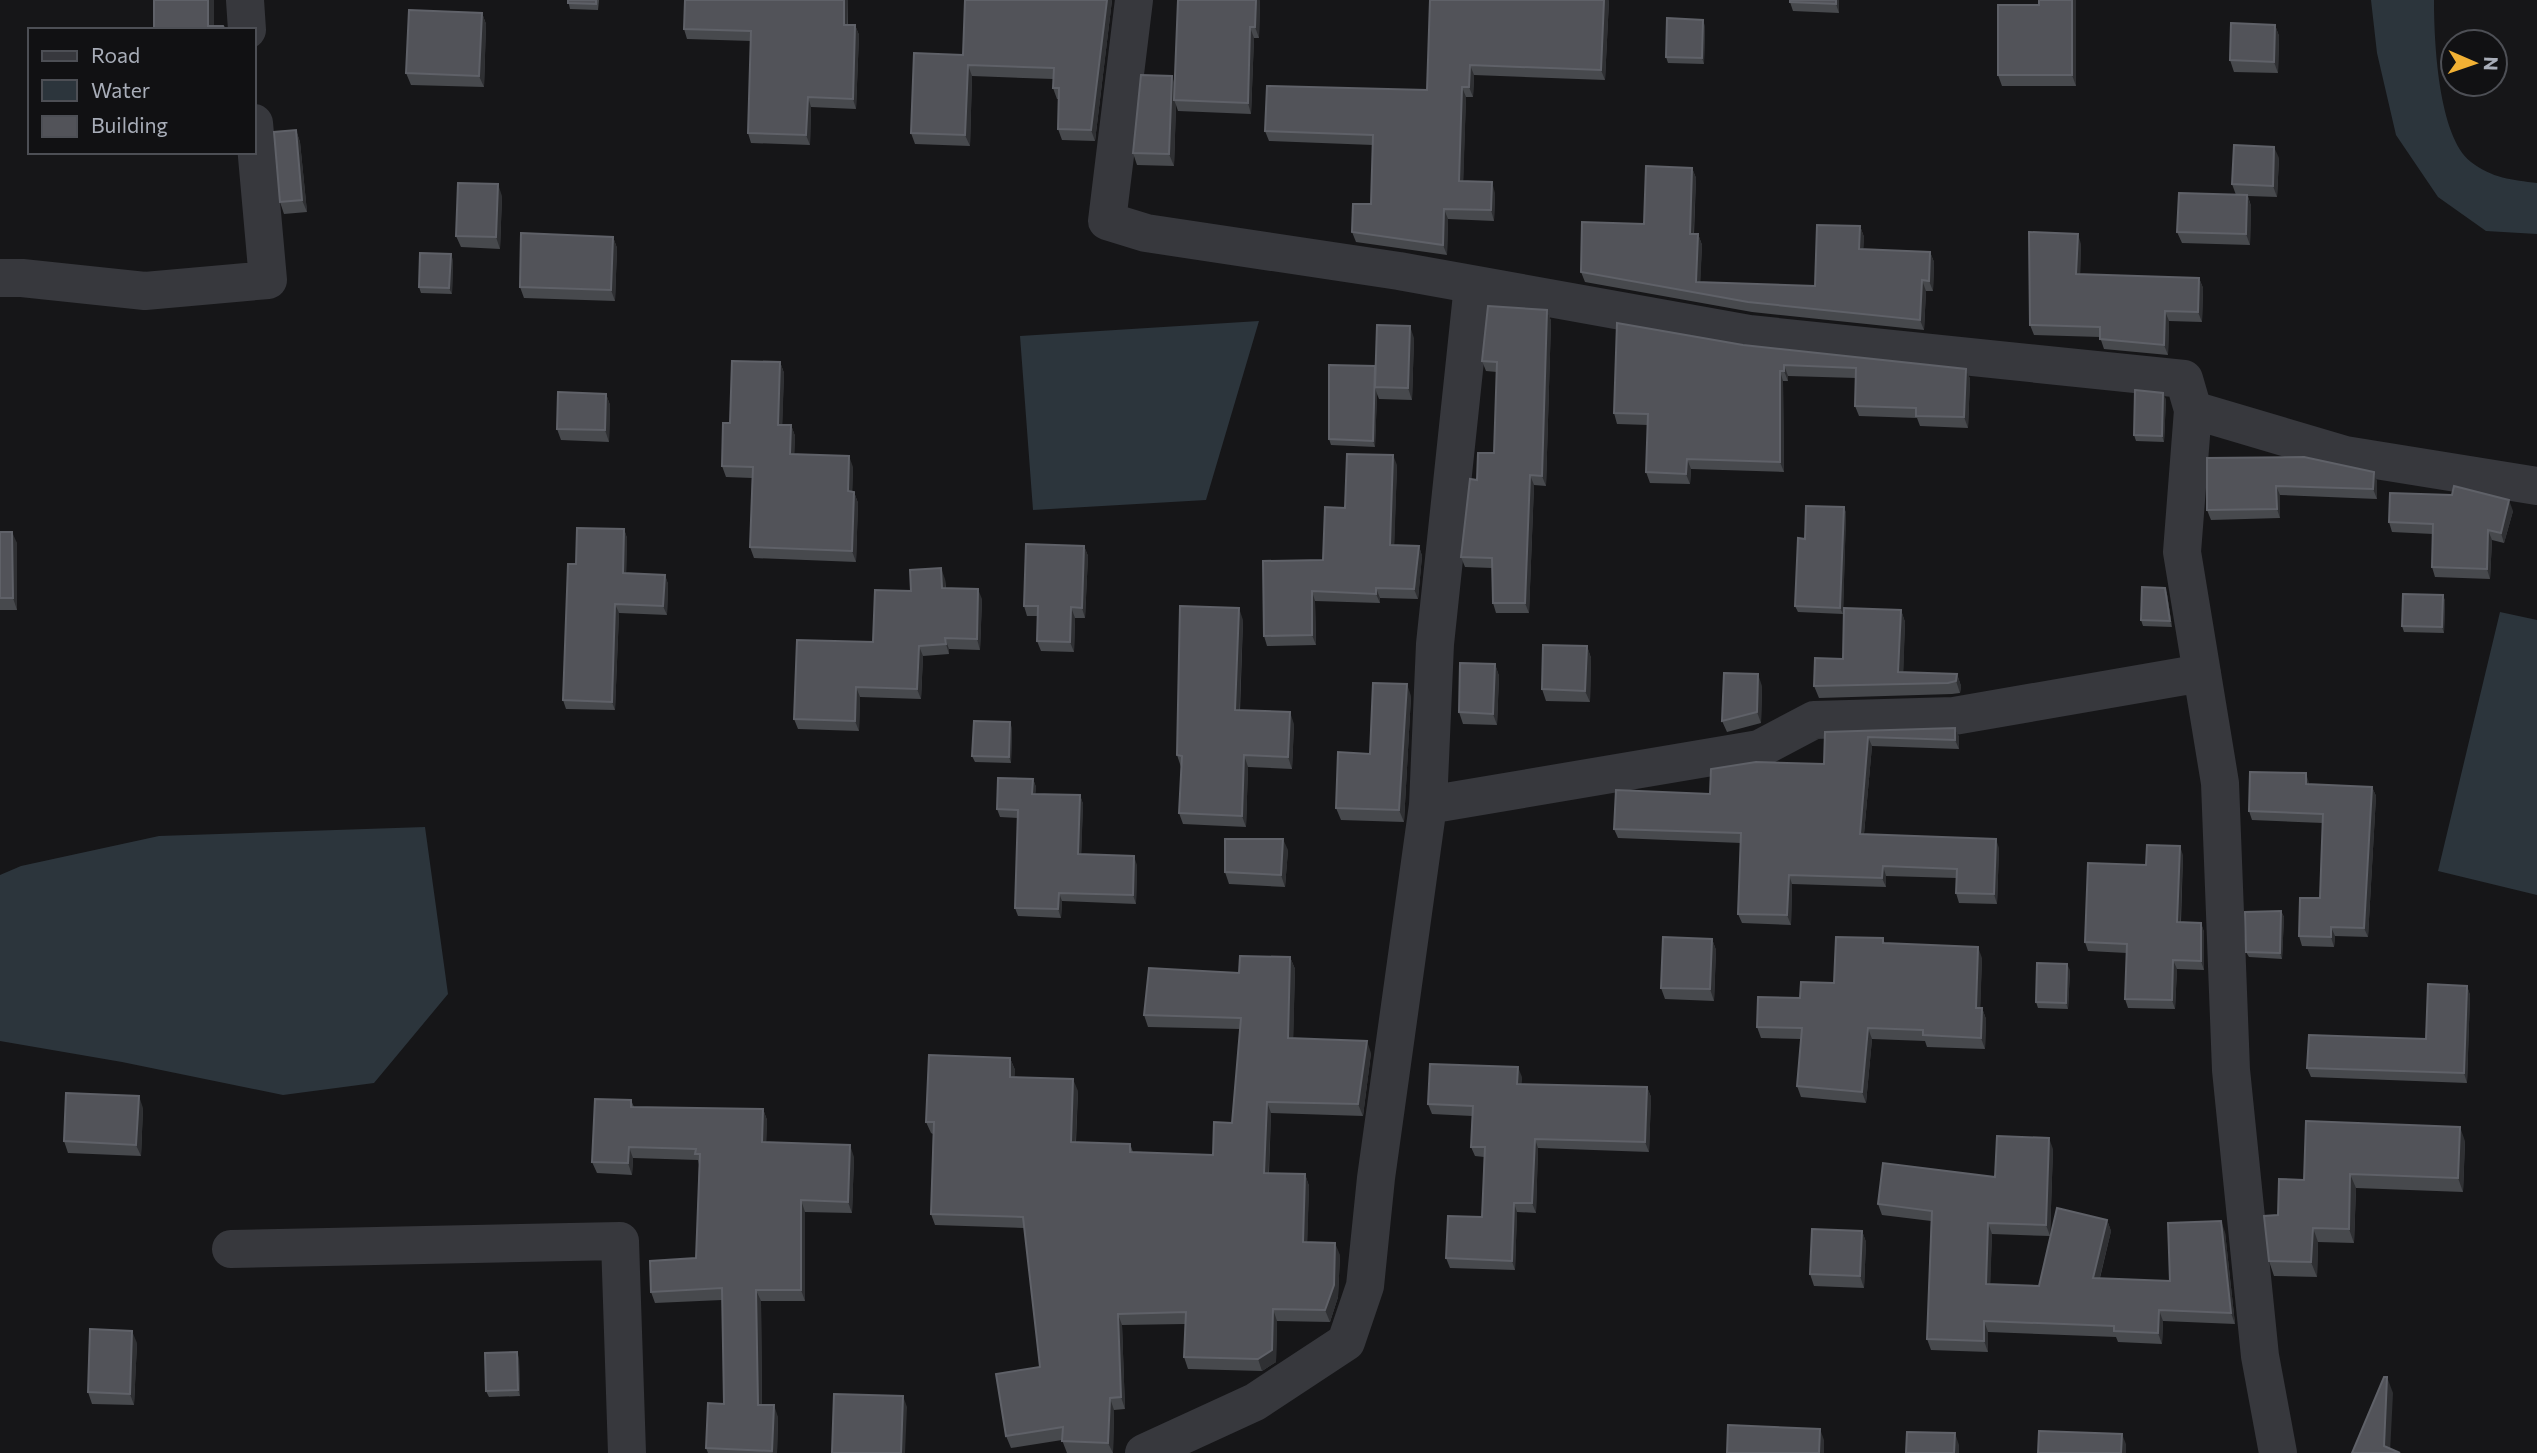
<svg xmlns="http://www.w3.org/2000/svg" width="2537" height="1453" viewBox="0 0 2537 1453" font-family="Commissioner,sans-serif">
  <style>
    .water { fill: #2c353c }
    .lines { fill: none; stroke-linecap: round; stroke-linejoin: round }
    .minor { stroke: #37383d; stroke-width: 38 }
    .wall { fill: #47494d }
    .shaded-wall { fill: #2f3033 }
    .building { fill: #525359; stroke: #5f6168; stroke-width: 2 }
  </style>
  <rect width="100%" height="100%" fill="#161618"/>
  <path class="water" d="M2371,0H2434C2434,40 2438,136 2471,162C2491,178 2513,180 2537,183V234L2486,231L2438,197L2396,135L2377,53Z
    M1259,321L1206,500L1033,510L1020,336Z
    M2500,612L2537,620V895L2438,871Z
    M425,827L448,994L374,1083L283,1095L122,1062L0,1041V875L21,866L159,836Z"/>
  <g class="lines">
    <path class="minor" d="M245,0L247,30
      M1134,0L1107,221L1146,233L1399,271L1749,334L2184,379L2193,410L2182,552L2220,783L2231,1070L2260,1356L2278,1453
      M0,278H22L145,291L268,280L254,123
      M2193,410L2345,455L2537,486
      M1428,805L1759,749L1814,720L1954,716L2202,673
      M231,1249L620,1241L627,1453
      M1144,1453L1255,1402L1346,1342L1365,1286L1376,1178L1428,805L1435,644L1473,285"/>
  </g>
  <path class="wall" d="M568,0H599L598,10L570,9Z
    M848,0V25H855L859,35L856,109L811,107L810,145L751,143L748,133L751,41L687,39L684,29Z
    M1112,0L1095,141L1062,140L1058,129L1059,99H1057L1053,88V79L972,76L970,146L915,144L911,133L963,55Z
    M1260,0L1259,38H1254L1251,114L1178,111L1176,105L1174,166L1137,165L1133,153L1175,83Z
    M1430,0H1609L1605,80L1474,75L1473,97H1466L1463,181L1495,193L1494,221L1448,219L1447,255L1356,242L1352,232L1371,204L1373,145L1269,141L1265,131L1427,90Z
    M1839,0V13L1793,11L1790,2Z
    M2076,0V86H2002L1998,75Z
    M482,13L486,24L484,87L411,85L406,73Z
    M2275,25L2279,36L2278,73L2234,72L2230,60Z
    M1705,26L1704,64L1668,63L1666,57Z
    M296,130L300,142L307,212L284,214L280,202Z
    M2279,158L2277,197L2248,196L2251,206L2250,245L2182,243L2177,232L2236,195L2232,184Z
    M1692,168L1696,178L1694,234H1698L1702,245L1700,282L1815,286L1860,226L1864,237L1863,249L1930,252L1934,262L1933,291H1926L1924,330L1752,312L1585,282L1581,272L1644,224Z
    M502,196L500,249L461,247L456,236Z
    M613,237L617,248L615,301L524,298L520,287Z
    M2081,244L2080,274L2199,278L2203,288L2202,322L2169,321L2168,355L2104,349L2100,337L2034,335L2030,325Z
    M453,260L452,294L421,293L419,287Z
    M1547,310L1551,321L1546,486L1534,485L1529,613H1496L1493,603L1492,568L1465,567L1461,557L1477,480L1494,453L1497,372L1486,371L1482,361Z
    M1414,338L1412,400L1379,399L1377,394L1375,447L1331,445L1329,439L1375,366Z
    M1743,345L1966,369L1970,379L1968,428L1920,426L1917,418L1859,416L1855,406L1856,378L1788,376V381H1783L1784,472L1691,469L1690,484L1650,483L1646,472L1648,425L1617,424L1614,413Z
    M780,362L784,373L782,425H791L795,436L794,455L853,467L852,492H854L858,503L856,562L754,558L750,547L752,478L726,477L722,466L730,423Z
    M606,394L610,405L609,442L561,440L557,429Z
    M2166,399L2164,442L2136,441L2134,435Z
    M2207,458L2374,472L2377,482V499L2280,495V518L2211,520L2207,510Z
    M1397,465L1394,545L1419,546L1422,556L1418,599L1380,598V603L1315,601L1316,645L1267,646L1264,636L1323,560L1345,508Z
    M1844,507L1846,513L1843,614L1798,612L1795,606L1805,539Z
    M2513,511L2504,543L2492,540L2490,579L2435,577L2432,567L2433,534L2392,532L2389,522Z
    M624,529L627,538L626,574L665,575L668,584L667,615L619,613L615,710L566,709L563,700L576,564Z
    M0,532L17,543V610H0Z
    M1084,546L1088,556L1085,618H1075L1074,652L1041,651L1037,641L1038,616H1027L1024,606Z
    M945,579L946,588L982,599L980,650L949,649V654L923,656L921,699L860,697L859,731L798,729L794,719L873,642L911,591Z
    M2165,588L2167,594L2172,627L2143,626L2141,620Z
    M2443,595L2445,601L2444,633L2404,632L2402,626Z
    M1901,610L1905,622L1903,672L1957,674L1961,686L1960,693L1952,694L1819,698L1814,686L1843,659Z
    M1243,620L1240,711L1294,724L1292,769L1248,767L1246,827L1183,824L1179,813L1181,767L1177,755Z
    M1587,646L1591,658L1590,702L1546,701L1542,689Z
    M1495,664L1499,676L1497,725L1463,724L1459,712Z
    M1762,686L1761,723L1727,732L1722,721Z
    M1411,696L1404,822L1341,820L1336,808L1370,754Z
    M1012,728L1011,763L975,762L972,756Z
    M1955,728L1959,737V749L1872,746L1864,834L1999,848L1997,904L1959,903L1956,893V878L1886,876V887L1792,884L1791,925L1742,923L1738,914L1741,843L1618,838L1614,829L1710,794L1824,764L1825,732Z
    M1033,779L1036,787L1035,794L1080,795L1083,804L1081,855L1137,865L1136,904L1062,901L1061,918L1018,916L1015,908L1018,818L1000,817L997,809Z
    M2309,783V784L2372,787L2376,796L2368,937L2335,936L2334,947L2302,946L2299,936L2320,898L2323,823L2252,820L2249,811Z
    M1288,850L1285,887L1229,884L1225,872Z
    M2183,855L2181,922L2201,923L2204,932V970L2177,969L2175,1009L2128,1008L2125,999L2127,953L2088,951L2085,942L2146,865Z
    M2281,911L2284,917L2282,959L2249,957L2246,952Z
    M1883,938L1885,944L1982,958L1980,1008H1982L1986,1019L1985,1049L1927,1047L1925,1041L1872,1039L1866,1103L1801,1097L1797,1086L1801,1039L1761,1038L1757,1027L1800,998L1834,983Z
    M1712,939L1716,950L1714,1001L1665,999L1661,988Z
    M1290,957L1295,969L1293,1039L1371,1053L1363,1116L1271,1113L1269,1173L1305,1174L1309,1186L1307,1242L1340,1255L1338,1297L1330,1322L1277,1321L1276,1362L1262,1371L1188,1369L1184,1357L1185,1324L1122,1325L1125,1409L1114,1410L1113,1453H1067L1062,1440L1011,1448L1006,1436L1040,1367L1024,1228L935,1225L931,1214L933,1134L931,1133L926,1122L1010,1058L1015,1070L1014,1077L1078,1091L1076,1142L1130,1144L1133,1152L1213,1155L1232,1123L1240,1029L1148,1027L1144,1015L1239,973Z
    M2070,970L2068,1009L2038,1008L2036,1002Z
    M2467,986L2470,995L2467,1083L2311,1077L2307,1068L2426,1039Z
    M1522,1077L1521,1084L1647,1087L1651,1097L1649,1152L1538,1148L1536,1213L1517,1212L1515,1270L1450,1268L1446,1258L1482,1217L1484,1157L1475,1156L1471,1147L1472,1116L1432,1114L1428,1104Z
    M631,1100L634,1107L763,1109L767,1120L766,1142L854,1157L852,1213L805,1212V1301H761L762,1405L778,1417L777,1453H708L706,1448L724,1404L722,1300L655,1303L651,1292L696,1258L699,1165L698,1160L633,1158L632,1175L597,1173L592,1162Z
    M143,1108L141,1156L68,1153L64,1141Z
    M2465,1141L2463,1192L2356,1188L2354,1243L2318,1242L2317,1277L2274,1276L2269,1261L2304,1180Z
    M2053,1149L2050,1236L1992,1234L1990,1284L2039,1286L2107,1220L2111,1231L2100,1278L2170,1281L2225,1232L2235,1324L2163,1321L2162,1344L2118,1342L2116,1337L1988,1332V1352L1931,1350L1927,1339L1931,1221L1882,1215L1878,1204L1995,1177Z
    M1862,1231L1866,1242L1864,1288L1814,1286L1810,1274Z
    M137,1343L134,1405L92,1404L88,1392Z
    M519,1358L520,1396L489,1397L486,1391Z"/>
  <path class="shaded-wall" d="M208,0H214V30L208,26Z
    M844,0H848L847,35L844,25Z
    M1107,0H1112L1095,141L1091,130Z
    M1256,0H1260L1259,38L1255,27Z
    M1604,0H1609L1605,80L1601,70Z
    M1836,0H1839V13L1836,4Z
    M2072,0H2076V86L2072,75Z
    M482,13L486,24L484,87L479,76Z
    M1703,20L1705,26L1704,64L1702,58Z
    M855,25L859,35L856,109L853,99Z
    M2275,25L2279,36L2278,73L2274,62Z
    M1250,27L1254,38L1251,114L1248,103Z
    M968,65L972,76L970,146L965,135Z
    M1470,65L1474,75L1473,97L1469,87Z
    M1172,76L1176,88L1174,100L1176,105L1174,166L1169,154Z
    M1462,87L1466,97L1463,192L1459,181Z
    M808,97L811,107L810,145L806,135Z
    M296,130L300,142L307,212L302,200Z
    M2274,147L2279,158L2277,197L2273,186Z
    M1692,168L1696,178L1693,244L1690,234Z
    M1492,182L1495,193L1494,221L1491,210Z
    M498,184L502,196L500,249L496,237Z
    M2247,195L2251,206L2250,245L2246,234Z
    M1444,209L1448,219L1447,255L1443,245Z
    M1860,226L1864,237L1863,259L1859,249Z
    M1698,234L1702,245L1700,292L1696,282Z
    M2078,234L2081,244L2080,284L2076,274Z
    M613,237L617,248L615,301L611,290Z
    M1930,252L1934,262L1933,291L1929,281Z
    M451,254L453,260L452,294L449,288Z
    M2199,278L2203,288L2202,322L2198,312Z
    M1922,280L1926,291L1924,330L1920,320Z
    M1547,310L1551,321L1546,486L1542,476Z
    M2165,311L2169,321L2168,355L2164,345Z
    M1410,326L1414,338L1412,400L1408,388Z
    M780,362L784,373L782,436L778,425Z
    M1784,365L1788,376V381L1784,371Z
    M1966,369L1970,379L1968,428L1964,417Z
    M1780,371L1783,381L1784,472L1780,462Z
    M1375,388L1377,394L1375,447L1373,441Z
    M2163,393L2166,399L2164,442L2162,436Z
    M606,394L610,405L609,442L605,430Z
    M791,425L795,436L794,465L790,454Z
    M1393,455L1397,465L1394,555L1390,545Z
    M849,456L853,467L852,502L848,491Z
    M1687,459L1691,469L1690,484L1686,474Z
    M2374,472L2377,482V499L2373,489Z
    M1530,475L1534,485L1529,613L1525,603Z
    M2276,486L2280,495V518L2277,509Z
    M854,492L858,503L856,562L852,551Z
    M2509,500L2513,511L2504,543L2501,533Z
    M1844,507L1846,513L1843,614L1840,608Z
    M624,529L627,538L626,582L623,573Z
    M2488,530L2492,540L2490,579L2487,569Z
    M12,532L17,543V610L13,598Z
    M1084,546L1088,556L1085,618L1082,608Z
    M1419,546L1422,556L1418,599L1414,589Z
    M941,568L945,579L946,598L942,588Z
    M665,575L668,584L667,615L663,606Z
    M1376,588L1380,598V603L1376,594Z
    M2165,588L2167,594L2172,627L2170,621Z
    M978,589L982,599L980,650L977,639Z
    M1312,591L1315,601L1316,645L1312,635Z
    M2443,595L2445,601L2444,633L2442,627Z
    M615,604L619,613L615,710L612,702Z
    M1071,607L1075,618L1074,652L1070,642Z
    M1239,608L1243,620L1239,722L1235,710Z
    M1901,610L1905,622L1903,684L1898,672Z
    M945,638L949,649V654L946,644Z
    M919,646L923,656L921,699L917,689Z
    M1587,646L1591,658L1590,702L1585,691Z
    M1495,664L1499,676L1497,725L1493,714Z
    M1758,674L1762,686L1761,723L1757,712Z
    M1957,674L1961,686L1960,693L1956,681Z
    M1407,684L1411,696L1404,822L1399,810Z
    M856,687L860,697L859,731L855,721Z
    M1290,712L1294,724L1292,769L1288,757Z
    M1010,722L1012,728L1011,763L1009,757Z
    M1955,728L1959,737V749L1955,740Z
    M1868,737L1872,746L1863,844L1860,834Z
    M1244,755L1248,767L1246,827L1242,816Z
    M2306,773L2309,783V794L2306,784Z
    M1033,779L1036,787L1035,802L1032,794Z
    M2372,787L2376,796L2368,937L2364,928Z
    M1080,795L1083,804L1081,863L1078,854Z
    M1283,839L1288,850L1285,887L1281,875Z
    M1996,839L1999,848L1997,904L1994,894Z
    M2180,846L2183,855L2180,931L2177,922Z
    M1134,856L1137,865L1136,904L1133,895Z
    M1883,866L1886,876V887L1882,878Z
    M1789,875L1792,884L1791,925L1787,915Z
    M1059,893L1062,901L1061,918L1058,909Z
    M2281,911L2284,917L2282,959L2280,953Z
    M2201,923L2204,932V970L2201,961Z
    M2331,927L2335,936L2334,947L2331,937Z
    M1712,939L1716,950L1714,1001L1710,989Z
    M1978,947L1982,958L1980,1019L1976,1008Z
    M1290,957L1295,969L1293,1050L1288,1038Z
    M2173,960L2177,969L2175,1009L2172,1000Z
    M2067,964L2070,970L2068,1009L2066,1003Z
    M2467,986L2470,995L2467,1083L2464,1073Z
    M1982,1008L1986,1019L1985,1049L1981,1038Z
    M1868,1028L1872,1039L1866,1103L1862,1092Z
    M1367,1041L1371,1053L1363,1116L1358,1104Z
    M1010,1058L1015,1070L1014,1089L1010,1077Z
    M1518,1067L1522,1077L1521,1094L1517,1084Z
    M1073,1079L1078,1091L1075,1153L1071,1142Z
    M1647,1087L1651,1097L1649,1152L1645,1142Z
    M139,1096L143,1108L141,1156L136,1145Z
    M1267,1102L1271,1113L1268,1185L1264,1173Z
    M763,1109L767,1120L766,1154L762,1142Z
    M2460,1127L2465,1141L2463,1192L2458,1178Z
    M2049,1138L2053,1149L2050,1236L2046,1225Z
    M1535,1139L1538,1148L1536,1213L1532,1203Z
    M850,1145L854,1157L852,1213L848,1202Z
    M629,1147L633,1158L632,1175L628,1163Z
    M1305,1174L1309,1186L1307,1254L1303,1242Z
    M2350,1174L2356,1188L2354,1243L2349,1229Z
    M801,1200L805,1212V1301L801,1290Z
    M1514,1203L1517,1212L1515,1270L1512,1261Z
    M2107,1220L2111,1231L2097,1289L2093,1278Z
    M2221,1221L2225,1232L2235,1324L2231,1313Z
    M1988,1223L1992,1234L1990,1295L1986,1284Z
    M2313,1228L2318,1242L2317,1277L2311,1262Z
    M1862,1231L1866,1242L1864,1288L1860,1276Z
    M1335,1243L1340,1255L1338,1297L1330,1322L1325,1310Z
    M756,1290L761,1301L762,1416L758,1405Z
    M1273,1309L1277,1321L1276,1362L1262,1371L1258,1359Z
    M2159,1310L2163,1321L2162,1344L2158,1333Z
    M1118,1314L1122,1325L1125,1409L1121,1397Z
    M1984,1321L1988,1332V1352L1984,1341Z
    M132,1331L137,1343L134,1405L130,1394Z
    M517,1352L519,1358L520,1396L518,1390Z
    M2387,1377L2393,1393L2390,1453L2384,1446Z
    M903,1396L907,1407L905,1453H901Z
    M1110,1398L1114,1410L1113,1453L1108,1443Z
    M774,1405L778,1417L777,1453H773L772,1451Z
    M1820,1429L1824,1440V1453H1819Z
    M1955,1433L1959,1445V1453H1954Z
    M2122,1434L2126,1444V1453H2121Z"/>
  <path class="building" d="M154,0H208V26H223L225,30H154Z
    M568,0H596V4L568,3Z
    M685,0H844V25H855L853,99L808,97L806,135L748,133L751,31L684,29Z
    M965,0H1107L1091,130L1058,129L1059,88H1053L1054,68L968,65L965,135L911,133L914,53L963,55Z
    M1178,0H1256L1255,27H1250L1248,103L1174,100Z
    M1430,0H1604L1601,70L1470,65L1469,87H1462L1459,181L1492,182L1491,210L1444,209L1443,245L1352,232L1353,204H1371L1373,135L1265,131L1267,86L1427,90Z
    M1790,0H1836V4L1790,2Z
    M2039,0H2072V75H1998V5H2039Z
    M409,10L482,13L479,76L406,73Z
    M1667,18L1703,20L1702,58L1666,57Z
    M2231,23L2275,25L2274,62L2230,60Z
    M1141,75L1172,76L1169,154L1133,153Z
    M296,130L302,200L280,202L274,132Z
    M2234,145L2274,147L2273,186L2232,184Z
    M1646,166L1692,168L1690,234H1698L1696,282L1815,286L1817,225L1860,226L1859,249L1930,252L1929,281L1922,280L1920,320L1748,302L1581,272L1582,222L1644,224Z
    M458,183L498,184L496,237L456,236Z
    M2179,193L2247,195L2246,234L2177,232Z
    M2029,232L2078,234L2076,274L2199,278L2198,312L2165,311L2164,345L2100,339V327L2030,325Z
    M521,233L613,237L611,290L520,287Z
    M420,253L451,254L449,288L419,287Z
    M1488,306L1547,310L1542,476L1530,475L1525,603H1493L1492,558L1461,557L1470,479L1477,480L1478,453H1494L1497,362L1482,361Z
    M1617,323L1743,345L1966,369L1964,417L1916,416V408L1855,406L1856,368L1784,365V371H1780V462L1687,459L1686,474L1646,472L1648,414L1614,413Z
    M1377,325L1410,326L1408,388L1375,387Z
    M732,361L780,362L778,425H791L790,454L849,456L848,491L854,492L852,551L750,547L753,467L722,466L723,423H730Z
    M1329,365L1375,366L1373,441L1329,439Z
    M2135,390L2163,393L2162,436L2134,435Z
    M558,392L606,394L605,430L557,429Z
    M1347,454L1393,455L1390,545L1419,546L1414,589L1376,588V594L1312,591V635L1264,636L1263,561L1323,560L1325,507L1345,508Z
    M2304,457L2374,472L2373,489L2276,486L2277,509L2207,510V458Z
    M2454,486L2509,500L2501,533L2488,530L2487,569L2432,567L2433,524L2389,522L2390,493L2452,495Z
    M1806,506L1844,507L1840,608L1795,606L1798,538L1805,539Z
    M577,528L624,529L623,573L665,575L663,606L615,604L612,702L563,700L568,564H576Z
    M0,532H12L13,598H0Z
    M1026,544L1084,546L1082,608L1071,607L1070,642L1037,641L1038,606H1024Z
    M941,568L942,588L978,589L977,639L945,638L946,644L919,646L917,689L856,687L855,721L794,719L797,640L873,642L875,590L911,591L910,570Z
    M2142,587L2165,588L2170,621L2141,620Z
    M2403,594L2443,595L2442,627L2402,626Z
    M1180,606L1239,608L1235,710L1290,712L1288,757L1244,755L1242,816L1179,813L1182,756L1177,755Z
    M1844,608L1901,610L1898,672L1957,674L1956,681L1948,683L1814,686L1815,658L1843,659Z
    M1543,645L1587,646L1585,691L1542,689Z
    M1460,663L1495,664L1493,714L1459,712Z
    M1724,673L1758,674L1757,712L1722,721Z
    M1373,683L1407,684L1399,810L1336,808L1338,752L1370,754Z
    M974,721L1010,722L1009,757L972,756Z
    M1955,728V740L1868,737L1860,834L1996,839L1994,894L1956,893L1957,869L1883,866L1882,878L1789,875L1787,915L1738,914L1741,833L1614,829L1616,790L1710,794L1711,769L1756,762L1824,764L1825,732Z
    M2250,772L2306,773V784L2372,787L2364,928L2331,927V937L2299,936L2300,898H2320L2323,814L2249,811Z
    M998,778L1033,779L1032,794L1080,795L1078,854L1134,856L1133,895L1059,893L1058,909L1015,908L1018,810L997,809Z
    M1225,839H1283L1281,875L1225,872Z
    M2147,845L2180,846L2177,922L2201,923V961L2173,960L2172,1000L2125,999L2127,944L2085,942L2088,863L2146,865Z
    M2281,911L2280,953L2246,952L2245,912Z
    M1663,937L1712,939L1710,989L1661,988Z
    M1836,937L1883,938V943L1978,947L1976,1008H1982L1981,1038L1923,1035V1030L1868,1028L1862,1092L1797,1086L1802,1028L1757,1027L1758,997L1800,998L1801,982L1834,983Z
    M1240,956L1290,957L1288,1038L1367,1041L1358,1104L1267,1102L1264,1173L1305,1174L1303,1242L1335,1243L1334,1285L1325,1310L1273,1309L1272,1350L1258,1359L1184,1357L1186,1312L1118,1314L1121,1397L1110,1398L1108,1443L1062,1441L1063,1427L1006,1436L996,1374L1040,1367L1023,1217L931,1214L934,1122H926L929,1055L1010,1058V1077L1073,1079L1071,1142L1130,1144V1152L1213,1155L1214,1122L1232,1123L1241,1018L1144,1015L1149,968L1239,973Z
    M2037,963L2067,964L2066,1003L2036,1002Z
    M2428,984L2467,986L2464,1073L2307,1068L2309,1035L2426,1039Z
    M1430,1064L1518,1067L1517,1084L1647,1087L1645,1142L1535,1139L1532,1203H1514L1512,1261L1446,1258L1448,1216L1482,1217L1485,1147H1471L1473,1106L1428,1104Z
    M66,1093L139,1096L136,1145L64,1141Z
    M595,1099L631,1100V1107L763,1109L762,1142L850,1145L848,1202L801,1200V1290H756L758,1405H774L772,1451L706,1448L708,1403L724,1404L722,1288L651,1292L650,1261L696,1258L700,1154H695L696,1149L629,1147L628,1163L592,1162Z
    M2306,1121L2460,1127L2458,1178L2350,1174L2349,1229L2313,1228L2311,1262L2269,1261L2264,1216L2278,1215L2279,1179L2304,1180Z
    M1997,1136L2049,1138L2046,1225L1988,1223L1986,1284L2039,1286L2057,1208L2107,1220L2093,1278L2170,1281L2168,1223L2221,1221L2231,1313L2159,1310L2158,1333L2114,1331V1326L1984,1321V1341L1927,1339L1932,1211L1878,1204L1883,1163L1995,1177Z
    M1812,1229L1862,1231L1860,1276L1810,1274Z
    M90,1329L132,1331L130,1394L88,1392Z
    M517,1352L518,1390L486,1391L485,1353Z
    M2384,1377H2387L2384,1446L2400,1453H2352Z
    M834,1394L903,1396L901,1453H832Z
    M1728,1425L1820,1429L1819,1453H1727Z
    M2039,1431L2122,1434L2121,1453H2038Z
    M1907,1432L1955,1433L1954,1453H1906Z"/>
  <rect x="28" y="28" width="228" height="126" fill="#111113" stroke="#4d4f55" stroke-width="2"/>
  <rect x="42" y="51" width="35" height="10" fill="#37383d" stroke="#4d4f55" stroke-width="2"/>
  <text x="91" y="63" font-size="21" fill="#a8adb8">Road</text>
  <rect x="42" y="80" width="35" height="21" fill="#2c353c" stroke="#4d4f55" stroke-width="2"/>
  <text x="91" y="98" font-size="21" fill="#a8adb8">Water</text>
  <rect x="42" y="116" width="35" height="21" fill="#525359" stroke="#4d4f55" stroke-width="2"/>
  <text x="91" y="133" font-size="21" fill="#a8adb8">Building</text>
  <g transform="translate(2474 63) rotate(92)"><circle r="33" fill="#111113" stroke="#4d4f55" stroke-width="2"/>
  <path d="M0-5L12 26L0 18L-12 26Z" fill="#f2b134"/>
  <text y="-10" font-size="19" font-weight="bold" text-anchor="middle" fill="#a8adb8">N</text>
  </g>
</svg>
